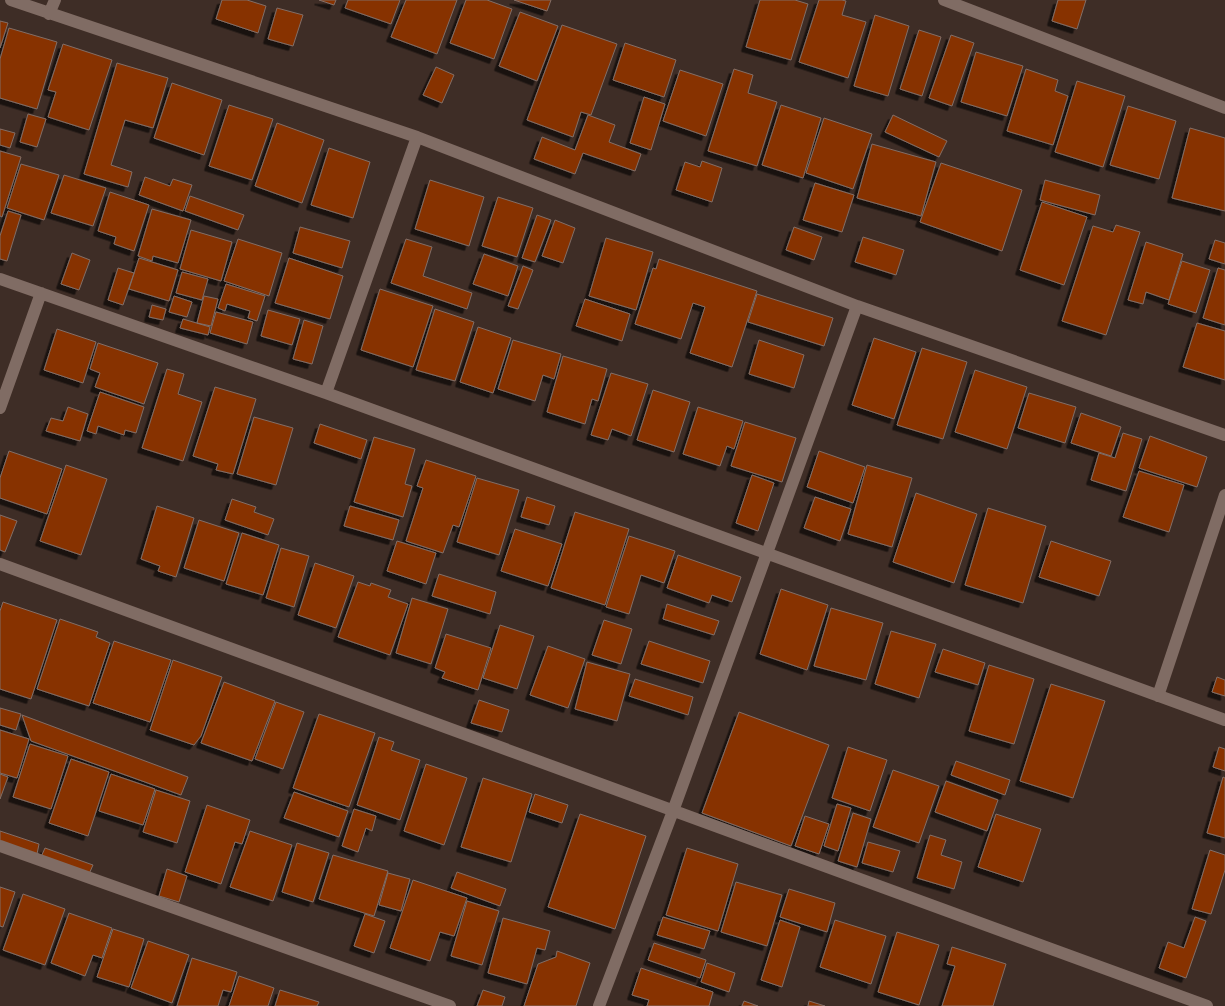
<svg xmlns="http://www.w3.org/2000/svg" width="1225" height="1006" viewBox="0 0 1225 1006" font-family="Barlow,sans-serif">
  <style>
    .building { fill: #873201; stroke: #826e66; filter: url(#shadow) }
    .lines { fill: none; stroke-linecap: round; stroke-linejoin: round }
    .minor { stroke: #806c64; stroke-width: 12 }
  </style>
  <defs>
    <filter id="shadow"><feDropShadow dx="-4.5" dy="4.5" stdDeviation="0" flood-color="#0009"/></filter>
  </defs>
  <rect width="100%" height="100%" fill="#3e2d26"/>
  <path class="building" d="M222,0H247L266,6L258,33L216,19Z
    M319,0H336L334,5Z
    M348,0H400L391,24L345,8Z
    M406,0H457L437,54L391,37Z
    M466,0H487L512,9L494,59L450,43Z
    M514,0H551L547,11Z
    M760,0H795L808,4L791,60L746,47Z
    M819,0H842L846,1L842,15L866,22L848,78L799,62Z
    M1058,0H1086L1077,29L1052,21Z
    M277,8L303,15L293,46L268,39Z
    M520,12L558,26L537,81L499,66Z
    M875,15L909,26L888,96L854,86Z
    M0,21L8,23L0,48Z
    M562,25L617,44L591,115L581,112L573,137L527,120Z
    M9,28L57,42L37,109L0,98V59Z
    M919,30L941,37L922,96L900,89Z
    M951,35L974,43L952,106L929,98Z
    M625,43L676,60L664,97L613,80Z
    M63,44L112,60L89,130L48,117L56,92L48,90Z
    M976,52L1023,66L1007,116L961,102Z
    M117,63L168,78L153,128L125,120L111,165L132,172L128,187L84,174Z
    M436,67L454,75L442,103L423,95Z
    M734,69L753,75L748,93L777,102L757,166L708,151Z
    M1026,69L1058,80L1055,91L1068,96L1053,145L1007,131Z
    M680,70L723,84L706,136L663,121Z
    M1077,81L1125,96L1103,167L1055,152Z
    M172,83L222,100L204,155L154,138Z
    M644,97L665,104L651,150L630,143Z
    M229,105L273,119L252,180L209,166Z
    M781,105L821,118L803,178L762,165Z
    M1128,106L1176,121L1159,179L1110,165Z
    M28,114L46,119L37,147L20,142Z
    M588,115L615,125L609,142L641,154L635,171L583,153L575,174L534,159L542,137L575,150Z
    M893,115L947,141L939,157L885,132Z
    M824,118L872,134L853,189L806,173Z
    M277,123L324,140L302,203L255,186Z
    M1190,128L1225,138V211L1172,198Z
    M0,129L15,133L10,148L0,145Z
    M872,144L936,162L921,216L857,198Z
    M329,148L370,162L353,218L311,205Z
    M0,151L21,157L2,217L0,216Z
    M702,161L722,168L712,202L676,190L685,162L700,167Z
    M941,163L1022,190L1002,251L920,222Z
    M21,164L59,175L44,220L7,208Z
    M64,175L106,188L93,226L51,213Z
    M145,177L170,186L173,179L192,185L183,211L139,195Z
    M430,180L484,197L469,246L415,229Z
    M1045,180L1100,195L1095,215L1040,200Z
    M815,183L854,195L842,232L803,220Z
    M110,192L149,205L134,251L114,244L116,237L98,231Z
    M190,196L244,215L238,230L185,211Z
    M498,197L533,208L517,257L482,246Z
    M1042,202L1087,217L1064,285L1020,270Z
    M152,209L191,220L178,263L153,256L152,261L138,256Z
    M8,211L21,215L7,261L0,259V236Z
    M537,215L551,220L535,262L522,258Z
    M555,220L575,228L563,263L542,256Z
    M1116,225L1140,232L1106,335L1062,321L1093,226L1113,232Z
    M300,227L350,241L342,268L293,253Z
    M794,227L822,237L814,260L786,250Z
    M191,230L232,242L221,281L180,269Z
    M863,237L904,250L896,275L855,262Z
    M606,238L653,252L636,310L589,296Z
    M238,239L282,253L269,296L224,281Z
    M406,239L432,247L423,276L472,293L467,309L391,283Z
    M1215,240L1225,243V264L1209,259Z
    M1146,242L1183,254L1169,300L1146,292L1143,304L1128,300Z
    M72,253L90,260L79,290L61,284Z
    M484,254L518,266L508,296L473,284Z
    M139,258L178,270L169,301L129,289Z
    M289,258L343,276L330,319L275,303Z
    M659,259L757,291L732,367L690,353L705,307L693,303L681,339L635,324L653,268L656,269Z
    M1182,261L1210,270L1196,313L1168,304Z
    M523,266L533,270L518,309L508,306Z
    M118,268L134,273L123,305L108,300Z
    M1218,268L1225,270V325L1203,318Z
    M182,272L208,279L202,300L176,293Z
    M226,284L265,296L257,321L248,318L250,311L227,304L225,311L218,308Z
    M380,289L433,306L413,367L361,350Z
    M757,294L833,318L824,346L748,322Z
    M174,296L192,302L187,317L169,312Z
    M204,296L218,299L211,326L197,323Z
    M585,299L630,314L622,341L576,326Z
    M152,305L166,309L163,320L149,317Z
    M435,309L474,322L455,381L416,370Z
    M268,310L300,319L292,345L261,336Z
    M216,312L253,322L247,344L210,333Z
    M183,319L210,327L208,335L180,328Z
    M304,320L323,326L312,364L293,359Z
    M1197,323L1225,331V380L1183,367Z
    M478,327L511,338L493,393L460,382Z
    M57,329L96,342L83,383L44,370Z
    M874,338L916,352L894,419L852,405Z
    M513,340L561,354L554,379L543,375L535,401L498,389Z
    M759,340L804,355L794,388L749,374Z
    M98,343L158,363L144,404L95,387L100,373L90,369Z
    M922,348L967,362L943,439L897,425Z
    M563,356L607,369L598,401L592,399L585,424L547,412Z
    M167,369L184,374L178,394L202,402L183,461L142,448Z
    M975,370L1027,387L1007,449L955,432Z
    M611,373L648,384L631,436L612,429L608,440L591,435Z
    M215,387L256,399L233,474L216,470L218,464L193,456Z
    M653,390L690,402L674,452L637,440Z
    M100,392L144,407L136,433L125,430L124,435L98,426L96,434L87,431Z
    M1029,393L1076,407L1065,443L1018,428Z
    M68,407L88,414L80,441L46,431L51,418L63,421Z
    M698,407L743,421L734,449L727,446L720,466L683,454Z
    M1081,413L1121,427L1111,456L1071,443Z
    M254,417L293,428L276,485L237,474Z
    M745,422L796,438L782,482L731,466Z
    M320,424L367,440L361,459L314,443Z
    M1123,433L1142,439L1126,491L1091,480L1099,453L1115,458Z
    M1150,436L1207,457L1197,487L1139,468Z
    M374,437L415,449L405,484L412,486L403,517L354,502Z
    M9,451L62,469L47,514L0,498V478Z
    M819,451L865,467L853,503L807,487Z
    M426,460L476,476L459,527L453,525L443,553L406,541L423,488L417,486Z
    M66,465L107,479L81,555L40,541Z
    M867,465L912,478L892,547L848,534Z
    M1139,471L1184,485L1169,532L1123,517Z
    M752,475L774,483L758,531L736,523Z
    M477,478L519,490L499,555L457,542Z
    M916,493L977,514L954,583L893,562Z
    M527,497L555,506L549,525L521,517Z
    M815,497L851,509L840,541L804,528Z
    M232,499L256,507L254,512L274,519L268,535L225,520Z
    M157,506L194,518L176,577L158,571L160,566L141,559Z
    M350,506L399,520L393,540L344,526Z
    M988,508L1046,526L1023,603L965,585Z
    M575,512L629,529L605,605L551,588Z
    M0,515L17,521L5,552L0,550Z
    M199,520L239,533L224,581L184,568Z
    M515,529L562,544L548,586L501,571Z
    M242,533L279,545L263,595L226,584Z
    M629,536L675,551L664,583L641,575L629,614L606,607Z
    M397,541L436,553L426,584L387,571Z
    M1051,541L1111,561L1099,596L1039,577Z
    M281,548L309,556L294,607L266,598Z
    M678,555L741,577L732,602L712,595L709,603L667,588Z
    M315,563L354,576L336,628L298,615Z
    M439,574L496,592L490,614L432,596Z
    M358,582L370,586L371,583L391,590L388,597L408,604L390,655L338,637Z
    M781,589L828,605L807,670L760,654Z
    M412,598L448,609L431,664L396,653Z
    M3,602L57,620L31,699L0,689V611Z
    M667,604L719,621L714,635L663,619Z
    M831,608L883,623L866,680L814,666Z
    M60,619L98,632L96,637L110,643L89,706L37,689Z
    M604,620L632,629L621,664L592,655Z
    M500,625L534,636L517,689L483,678Z
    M891,631L936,644L919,698L875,684Z
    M446,634L491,648L478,690L442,678L445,672L435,668Z
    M114,641L171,660L150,722L93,703Z
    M649,641L710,661L703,683L641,664Z
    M548,646L585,659L568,708L530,695Z
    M943,649L985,663L978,685L935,672Z
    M173,660L222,677L201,736L194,745L150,730Z
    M587,662L630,674L617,721L575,709Z
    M989,665L1034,679L1014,744L969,731Z
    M1217,677L1225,680V696L1212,692Z
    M635,679L693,697L688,715L629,696Z
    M224,682L275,701L252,761L201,743Z
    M1051,684L1105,701L1073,798L1020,781Z
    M479,700L509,710L502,732L471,723Z
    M276,702L304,712L283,769L255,759Z
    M0,708L21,714L16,730L0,725Z
    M739,712L829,745L791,846L702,813Z
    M319,714L375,733L349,807L293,788Z
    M22,715L188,777L181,795L31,741Z
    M0,730L29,739L17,778L0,773Z
    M379,737L394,742L391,750L420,760L400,820L357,805Z
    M30,744L68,756L51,809L13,797Z
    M848,747L887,760L870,811L832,798Z
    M1219,747L1225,749V771L1213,767Z
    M71,759L109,772L88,836L49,823Z
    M956,761L1010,780L1005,795L951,775Z
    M426,764L467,778L444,845L404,831Z
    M893,770L939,786L919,843L873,827Z
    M0,774L8,777L0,799Z
    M111,774L155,789L143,825L99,811Z
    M1223,777L1225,778V838L1207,833Z
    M483,778L532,794L511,862L461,847Z
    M946,781L998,800L987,831L935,812Z
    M156,790L190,801L177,843L143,832Z
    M294,792L348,811L339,837L284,818Z
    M535,794L568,805L562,823L529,812Z
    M837,804L851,808L838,851L824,846Z
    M207,805L250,820L242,844L235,842L221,884L185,872Z
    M354,809L376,816L372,831L366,828L358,852L342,846Z
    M853,813L871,819L857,867L838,861Z
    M580,814L646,836L615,929L548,907Z
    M996,814L1041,829L1023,882L978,867Z
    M805,816L829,824L819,854L795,846Z
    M0,831L39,844L37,854L0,842Z
    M250,831L292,845L273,901L230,887Z
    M930,835L946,840L941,855L962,862L954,889L917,878Z
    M868,842L900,851L893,872L862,863Z
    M297,843L329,853L313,902L282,892Z
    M45,848L93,865L89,874L41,857Z
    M687,848L738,864L718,931L666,915Z
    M1210,850L1225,855V870L1211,914L1192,909Z
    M333,855L388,871L374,916L319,899Z
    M167,869L187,876L179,902L159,896Z
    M457,872L506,889L500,906L451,888Z
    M388,873L410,879L401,911L379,905Z
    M413,880L467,898L454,936L440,932L430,961L390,948Z
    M736,882L782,895L767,946L721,932Z
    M0,887L15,892L3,927L0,926Z
    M789,889L835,903L827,932L780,917Z
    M23,894L65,909L45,965L3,950Z
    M467,901L499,911L482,965L451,956Z
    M69,913L112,928L102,958L93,955L85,976L51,963Z
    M365,914L385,921L374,953L354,946Z
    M663,917L710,931L704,949L657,935Z
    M1195,917L1206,921L1186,978L1159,968L1168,942L1184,948Z
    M503,918L550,931L545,950L537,948L527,984L488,973Z
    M780,920L800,927L782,987L761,980Z
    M835,920L886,936L871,984L820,967Z
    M113,929L144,939L129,987L97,977Z
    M897,932L939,945L919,1005L878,992Z
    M148,941L189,955L172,1003L131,988Z
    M654,943L706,960L700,978L648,960Z
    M952,947L1006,964L993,1006H942L955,966L947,964Z
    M557,951L590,963L576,1006H524L538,964L556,957Z
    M192,958L237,972L231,992L223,990L218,1006H177Z
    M707,963L735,973L729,992L701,982Z
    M641,968L713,992L709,1006H647L649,1000L632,995Z
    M239,976L274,988L268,1006H229Z
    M280,990L319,1002L317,1006H275Z
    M483,990L505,997L502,1006H477Z
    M744,1001L758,1006H742Z
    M809,1001L825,1006H808Z"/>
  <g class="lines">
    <path class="minor" d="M11,0L417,137L857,306L1225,435
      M944,0L1225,108
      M49,14L55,0
      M0,279L326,393L1225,720
      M326,393L417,137
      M0,408L41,293
      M0,564L1207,1006
      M1158,696L1225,495
      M0,846L450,1006
      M599,1006L673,811L857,306"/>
  </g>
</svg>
